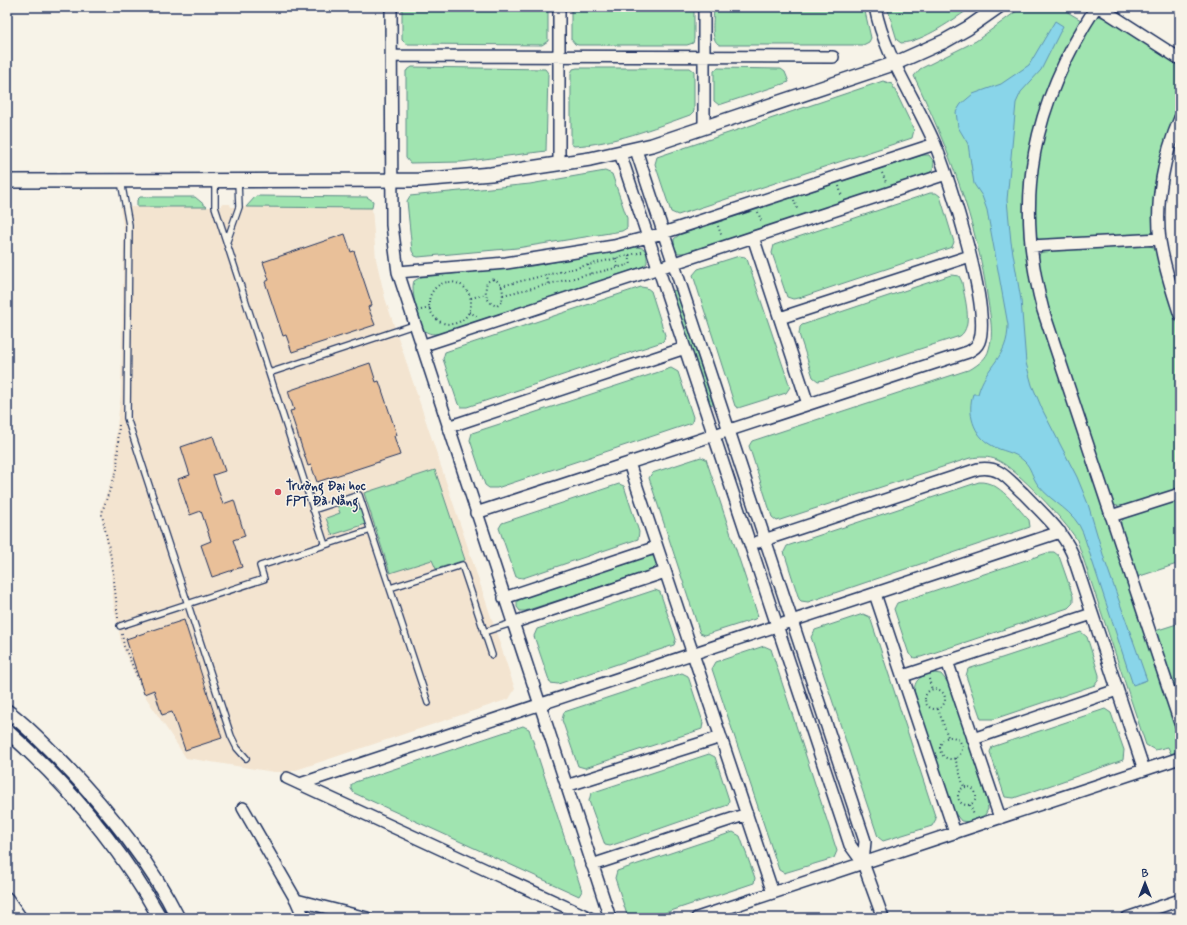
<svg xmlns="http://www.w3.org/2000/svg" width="1187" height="925" viewBox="0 0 1187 925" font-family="Mynerve,sans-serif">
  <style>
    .built { fill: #f3e4d0 }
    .green { fill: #a0e4b0; stroke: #5e8a87 }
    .water { fill: #89d5e9; stroke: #5d93b1 }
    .building { fill: #e9c099; stroke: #1b2f5e }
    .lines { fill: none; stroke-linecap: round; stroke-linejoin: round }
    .service-casing { stroke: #1b2f5e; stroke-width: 8 }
    .minor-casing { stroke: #1b2f5e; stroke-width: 14 }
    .tertiary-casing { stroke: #1b2f5e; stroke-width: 16 }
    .path { stroke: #1b2f5e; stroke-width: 2; stroke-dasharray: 1 3; stroke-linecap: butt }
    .service { stroke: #f7f3e8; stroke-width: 5.5 }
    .minor { stroke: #f7f3e8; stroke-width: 11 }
    .tertiary { stroke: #f7f3e8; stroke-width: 13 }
    .poi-dot { fill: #d1495b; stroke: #f7f3e8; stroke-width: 1.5 }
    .labels { text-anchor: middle; stroke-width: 3; stroke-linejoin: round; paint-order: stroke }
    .poi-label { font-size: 13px; font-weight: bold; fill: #1b2f5e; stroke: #f7f3e8; text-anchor: start }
  </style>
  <rect width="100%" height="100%" fill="#f7f3e8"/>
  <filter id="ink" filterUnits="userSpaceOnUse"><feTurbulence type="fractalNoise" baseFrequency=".025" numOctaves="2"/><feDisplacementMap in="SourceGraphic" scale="8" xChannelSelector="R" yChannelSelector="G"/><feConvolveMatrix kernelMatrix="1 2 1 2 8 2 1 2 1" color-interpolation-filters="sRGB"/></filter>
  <g filter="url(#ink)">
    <path class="built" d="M221,204H230L231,207L372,208L376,259L385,298L515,689L509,699L290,772H274L186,758L143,693L122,646L114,608L110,562L101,515V509L115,470L116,434L121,395L124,232L120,207H221Z"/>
    <path class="green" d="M402,7H548V41L542,45L406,44L402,40Z
      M571,7H694V39L693,43L687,45H578L575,44L571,39Z
      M714,7H864L871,38L869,42L863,45H720C709,41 714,17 714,7Z
      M887,7H972C954,19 923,42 901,43L897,40Z
      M1022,7H1059L1081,20C1040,92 1015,169 1026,253C1029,274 1035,295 1040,316L1180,738C1181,746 1178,751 1171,754L1168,747L1155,750L1146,745L1077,540C1066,522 1016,468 997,460C989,456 979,457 970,458L777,521L772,517L749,446L752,441L971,369C979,364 987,358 989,349C994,334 990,316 988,301C977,221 948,148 914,76L920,69L976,41Z
      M1098,16L1105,18L1180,65V106L1170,131L1154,232L1152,234L1040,241C1026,231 1039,151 1043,134C1047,115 1055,94 1062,76C1070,56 1084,37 1095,18Z
      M412,67L545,69L548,73L546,151L461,162L410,163L406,158V71Z
      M577,68H690L694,71V111L690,115C654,128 612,144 574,146L571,144V73L573,69Z
      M718,68L781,69L785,72L789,82L719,105L714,101V71Z
      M883,81L892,84L914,130L912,138L678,215L671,212L655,164L657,157Z
      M923,155H929L934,162L933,170L928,174L685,253H678L674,247V239L679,235Z
      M605,171L612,174L627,218V228L622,231L517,248L418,257L415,256L412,251L407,201L410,196L530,184Z
      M930,193H936L940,196L954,242L952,247L799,298L793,299L787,297L772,253L774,245Z
      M256,196L367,197L373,201L372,208L246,207Z
      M140,197H195L207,207H137V200Z
      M1145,245L1153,247L1157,253L1160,267L1180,330V488L1121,507L1114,505L1111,501L1049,314L1037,259L1041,252L1047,250Z
      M636,247L643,248L647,253V263L642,267L438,334C433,334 429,334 425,331C419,325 410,289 414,281L421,277L532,266Z
      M739,256L745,257L747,259L790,387L786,393L738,408L735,406L693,275L698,269Z
      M951,275L959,276L962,282C964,297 974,326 960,336L824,380L818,381L813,377L799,334L800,327L802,325Z
      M641,287L647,288L651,291L665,335L664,340L662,342L467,407H461L458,404L443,359L445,352Z
      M676,290L713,404L709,405L672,291Z
      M671,368L678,372L693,417L692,423L497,488H489L485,485L470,440L472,433Z
      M701,457L706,459L758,616L755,619L705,635L700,633L649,478L652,473Z
      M435,470L465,560L436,569L432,560L390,573L364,493Z
      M979,482C1000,481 1015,506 1029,520L1030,527L808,602L801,601L799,599L785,555L784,552L787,546Z
      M619,484L624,486L639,532L638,539L523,578L516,577L499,528L502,523Z
      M1180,498V563L1137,577L1121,529V522L1126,516Z
      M357,499L366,524L332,535L326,518L340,513L337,505Z
      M1050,552H1054L1059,556L1073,596V603L1068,608L921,657L914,658L909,654L894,609L897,603Z
      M647,556H653L656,560V566L652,570L525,611H520L517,607V601L521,598Z
      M655,590L660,592L676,639L674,645L558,684L550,683L534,636L537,629Z
      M863,614L870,617L936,819L932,826L883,841L878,837L811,637L815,630Z
      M1180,623V710L1155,631Z
      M1081,632L1087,637L1099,675V679L1095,685L994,719H981L966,676L968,669Z
      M764,646L771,649L837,851L834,858L784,873L779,870L712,669L716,662Z
      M682,673L688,676L703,722L702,729L585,768L578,766L562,720L564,712Z
      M934,673L941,674L949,684L987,800L988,809L985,815L969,822L961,821L954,812L915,696C912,681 920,675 934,673Z
      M1105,709L1111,713L1124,750L1123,760L1014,798L1005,797L990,752L992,747Z
      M523,726L529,729L582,891L579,896L354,793L351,789V785L355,782Z
      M709,754L715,757L729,800L728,805L610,846L605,845L589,801L591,793Z
      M733,832L740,836L755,878L754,883L656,916L631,918L627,915L615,878L617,871Z"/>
    <path class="water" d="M1055,21L1063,26L1041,70L1021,92L1016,103L1007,200L1011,242L1021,300L1026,363L1032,385L1043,411L1077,477L1088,504L1105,561L1147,680L1133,685L1083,533C1074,510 1053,504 1038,485C1032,477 1031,467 1024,461C1014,451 1002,452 991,445C973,435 967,412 973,394H978C986,364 1008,359 1008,325L987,210L982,196L974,184L968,144L958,127L956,112L961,104L973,94L1001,84L1029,65Z"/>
    <path class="building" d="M345,234L351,252L354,251L372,305L368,307L375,325L292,352L286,335L283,336L265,282L269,280L263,262Z
      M370,363L376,382L379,381L397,435L394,436L400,455L317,482L311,465L308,466L290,411L294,410L288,391Z
      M213,436L225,471L213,475L223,504L234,500L245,536L233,540L242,567L212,577L201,545L211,541L201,511L190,515L178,479L190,475L181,447Z
      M184,620L222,738L185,750L172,712L162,715L154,690L144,694L126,639Z"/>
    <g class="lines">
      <defs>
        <path id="service" d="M121,181L129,225L127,418L231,736L237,748L246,758
          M227,241L239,207L238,181
          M269,373L414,325
          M313,510L359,495L428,703
          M325,545L371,530
          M390,588L462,565L492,655
          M120,626L264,579L260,566L325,545L215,207V181
          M484,632L512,623"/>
        <path id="minor" d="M391,7L392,225L398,272L610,918
          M1096,7C1033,104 1013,197 1043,310L1180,723
          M1099,7L1180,59
          M391,56L833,57
          M1180,118C1164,155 1155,200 1160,241C1164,266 1172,291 1180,315
          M704,126V7
          M636,150L865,841L863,863
          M620,153L850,845L863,863L883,918
          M559,164V7
          M753,237L808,404
          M1031,246L1160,239
          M398,272L506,263L614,246L663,233L935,144
          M780,318L970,256
          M421,346L946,174
          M448,427L685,348
          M629,463L773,893
          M476,513L968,352C973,349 977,347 979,342C992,309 949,177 934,142C915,98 884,55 875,7
          M1111,516L1180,494
          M758,542L978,469C985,468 992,468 999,472C1008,477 1016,487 1024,494C1042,513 1061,529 1072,553L1144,770
          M875,594L955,833
          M504,598L657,547
          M512,623L665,572
          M947,661L1000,818
          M903,676L1092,614
          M973,739L1117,690
          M287,778L590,918
          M300,784L1060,532
          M566,786L721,737
          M243,808L296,900L304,918
          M592,865L747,814
          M7,898L21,918
          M296,900L367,918
          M697,918L1180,758
          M1127,918L1180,900"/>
        <path id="tertiary" d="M7,181L419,180L491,174L590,159L652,145L896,63L945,41L968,28L998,7
          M7,711C25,724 41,741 56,756C103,804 148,858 178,918
          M7,731C68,785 120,847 160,918"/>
      </defs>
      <use href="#service" class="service-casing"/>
      <use href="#minor" class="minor-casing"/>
      <use href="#tertiary" class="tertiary-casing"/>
      <path class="path" d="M882,173L886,182
        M839,186L842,197
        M794,200L798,211
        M758,212L762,223
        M718,226L722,237
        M629,255L631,265
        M616,258L618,268
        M588,265L591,274
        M546,275L549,284
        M493,279C503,282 504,292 502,301L497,306C486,303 484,292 487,282Z
        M429 303a21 21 0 1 1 42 0a21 21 0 1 1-42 0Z
        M501,286L642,252
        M503,295L628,265
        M471,298L486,294
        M421,310L430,308
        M469,312L477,316
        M118,618L112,562L102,515L103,509L117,470L119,423
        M122,634L124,646L141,685
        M929,679L932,690
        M925 699a10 10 0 1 1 20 0a10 10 0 1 1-20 0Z
        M938,709L948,737
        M940 748a11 11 0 1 1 22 0a11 11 0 1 1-22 0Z
        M955,758L964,787
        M958 796a9 9 0 1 1 18 0a9 9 0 1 1-18 0Z
        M970,805L974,815"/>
      <use href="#service" class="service"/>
      <use href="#minor" class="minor"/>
      <use href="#tertiary" class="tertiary"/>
    </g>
  </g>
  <circle class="poi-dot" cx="278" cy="492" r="4"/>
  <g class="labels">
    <g class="poi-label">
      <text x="286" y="490">Trường Đại học<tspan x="286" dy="15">FPT Đà Nẵng</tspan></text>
    </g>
  </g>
  <rect width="1187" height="925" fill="none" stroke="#f7f3e8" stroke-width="24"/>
  <rect x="12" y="12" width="1163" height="901" fill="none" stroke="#1b2f5e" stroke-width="1.5" filter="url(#ink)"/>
  <g transform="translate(1145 883)" stroke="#f7f3e8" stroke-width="3" paint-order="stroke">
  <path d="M0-3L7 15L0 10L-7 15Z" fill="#1b2f5e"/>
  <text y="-6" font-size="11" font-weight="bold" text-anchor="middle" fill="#1b2f5e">B</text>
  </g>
</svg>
